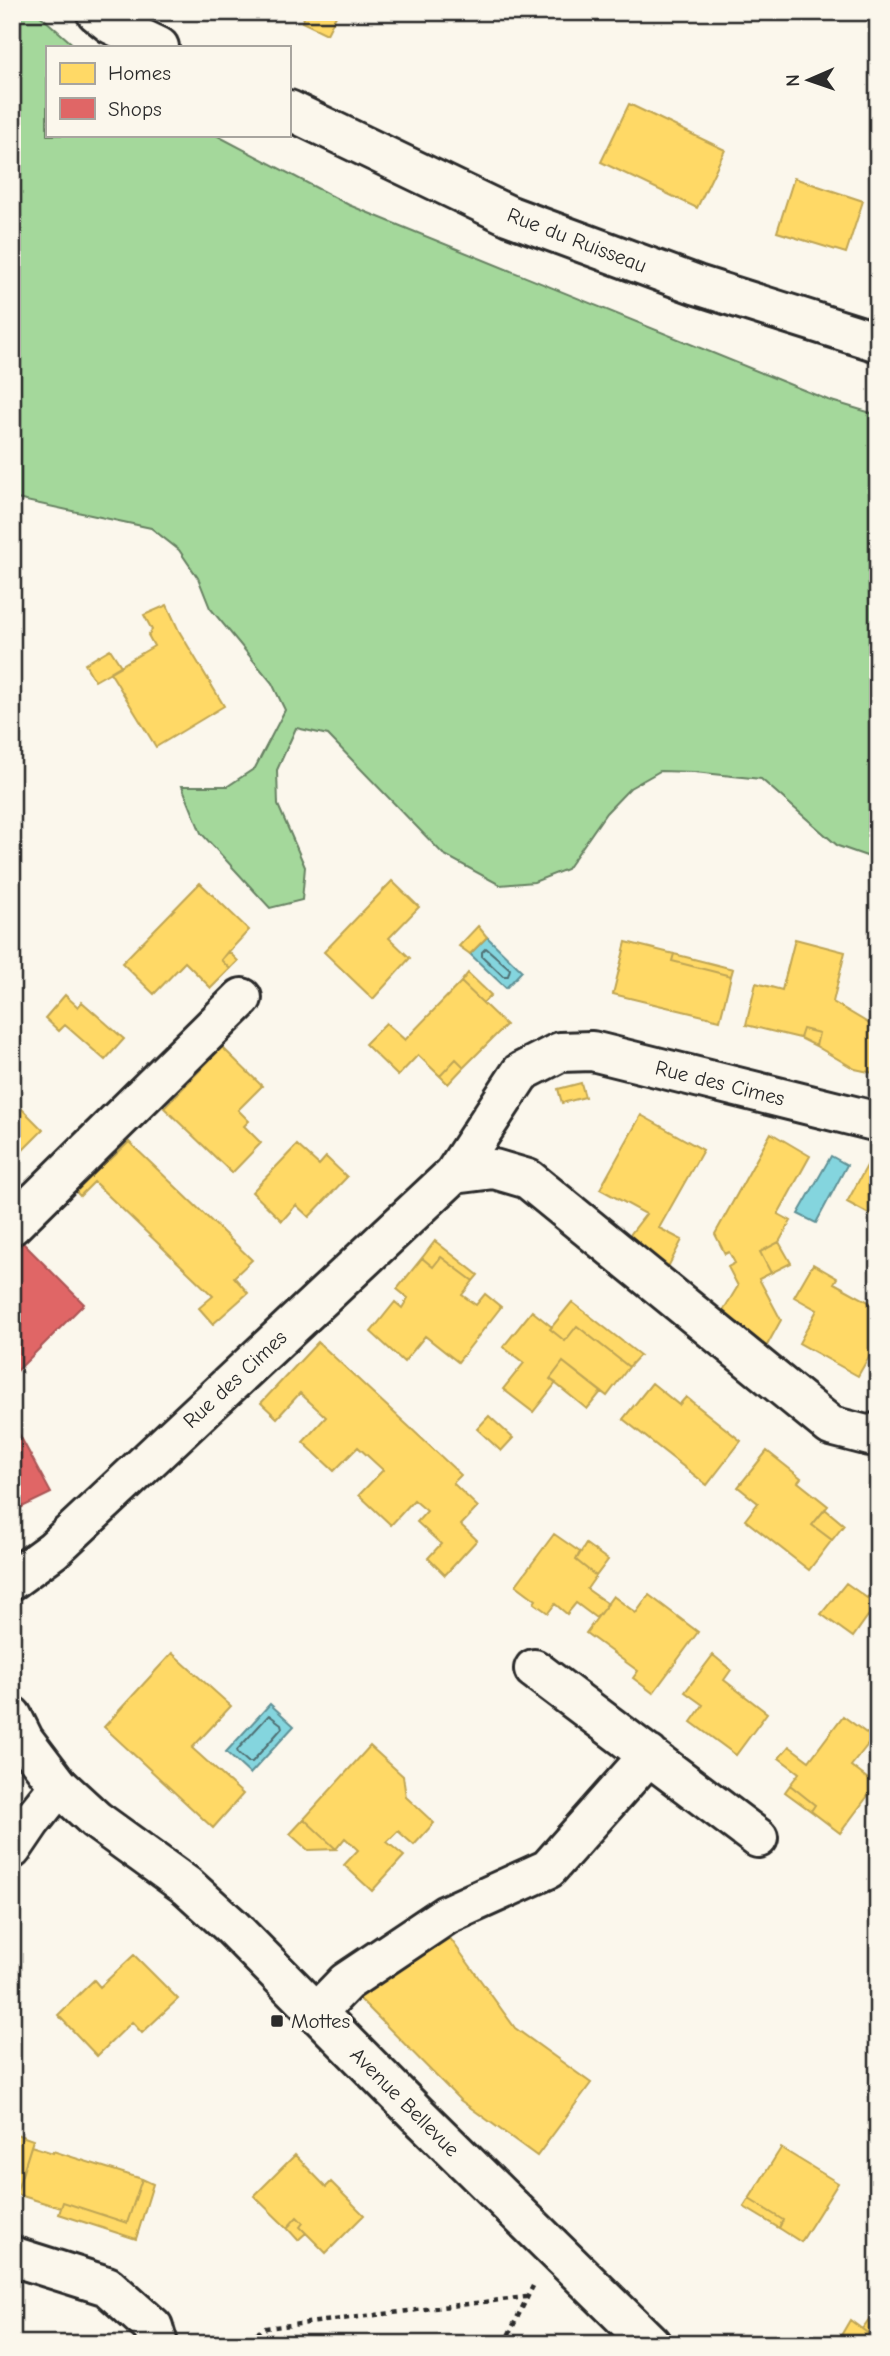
<svg xmlns="http://www.w3.org/2000/svg" width="890" height="2356" viewBox="0 0 890 2356" font-family="'Comic Neue',sans-serif">
  <style>
    .green { fill: #a4d89b; stroke: #688263; stroke-width: 2 }
    .water { fill: #84d5de; stroke: #609196; stroke-width: 2 }
    .homes { fill: #ffd966; stroke: #bfa554; stroke-width: 2 }
    .shops { fill: #e06666; stroke: #aa5454; stroke-width: 2 }
    .lines { fill: none; stroke-linecap: round; stroke-linejoin: round }
    .shore { stroke: #4f6f73; stroke-width: 2 }
    .street-casing { stroke: #2b2b2b; stroke-width: 44 }
    .secondary-casing { stroke: #2b2b2b; stroke-width: 44 }
    .path { stroke: #2b2b2b; stroke-width: 4.5; stroke-dasharray: 5 5; stroke-linecap: butt }
    .street { stroke: #fbf7ec; stroke-width: 38 }
    .secondary { stroke: #fbf7ec; stroke-width: 38 }
    .poi-dot { fill: #2b2b2b; stroke: #fbf7ec; stroke-width: 2.5 }
    .labels { text-anchor: middle; stroke-width: 7; stroke-linejoin: round; paint-order: stroke }
    .street-label { font-size: 21px; fill: #2b2b2b; stroke: #fbf7ec }
    .poi-label { font-size: 21px; fill: #2b2b2b; stroke: #fbf7ec; text-anchor: start }
  </style>
  <rect width="100%" height="100%" fill="#fbf7ec"/>
  <filter id="ink" filterUnits="userSpaceOnUse"><feTurbulence type="fractalNoise" baseFrequency=".0143" numOctaves="2"/><feDisplacementMap in="SourceGraphic" scale="14" xChannelSelector="R" yChannelSelector="G"/><feConvolveMatrix kernelMatrix="1 2 1 2 8 2 1 2 1" color-interpolation-filters="sRGB"/></filter>
  <g filter="url(#ink)">
    <path class="green" d="M12,12H36L76,47H47V135H216L349,205L828,400L878,415V860L838,846L761,779L694,772L660,771L630,788L606,813L567,869L534,882L500,885L443,854L328,735L296,728L277,770L278,805L305,867L302,900L270,908L201,833L182,786H228L255,768L285,710L272,683L210,608L198,578L179,550L151,528L12,498Z"/>
    <path class="water" d="M487,937L522,971L506,988L470,954Z
      M831,1156L847,1165L816,1223L798,1214Z
      M270,1704L294,1726L250,1774L226,1752Z"/>
    <path class="homes" d="M304,12H338L327,34L302,22L306,13Z
      M629,104L725,150L697,208L601,162Z
      M794,178L863,201L846,253L777,232Z
      M167,605L179,631L224,706L156,747L110,672L154,646L148,635L152,630L144,615Z
      M110,649L121,666L95,681L85,664Z
      M392,881L419,907L389,938L410,958L373,999L324,952Z
      M200,883L249,930L221,960L230,969L211,988L185,962L154,994L122,963Z
      M478,926L487,937L470,954L459,946Z
      M795,939L845,952L833,1002L878,1029V1074L855,1069L816,1046L819,1033L803,1029L800,1038L746,1025L756,983L782,990Z
      M626,942L674,954L672,961L731,976L720,1020L613,994Z
      M228,951L238,961L230,969L221,960Z
      M674,954L733,969L731,976L672,961Z
      M468,973L491,995L483,1003L461,982Z
      M461,982L506,1025L464,1067L456,1059L440,1076L418,1055L398,1076L365,1044L386,1023L405,1040Z
      M65,995L78,1007L82,1002L124,1039L105,1060L65,1025L59,1031L45,1018Z
      M803,1029L819,1033L816,1046L800,1038Z
      M222,1047L262,1086L238,1110L249,1121L244,1126L261,1143L232,1173L164,1108Z
      M456,1059L464,1067L448,1084L440,1076Z
      M581,1083L585,1097L562,1103L558,1089Z
      M12,1099L43,1130L12,1161Z
      M641,1115L703,1150L659,1228L682,1240L666,1271L626,1240L646,1214L600,1189Z
      M771,1133L810,1156L778,1214L791,1221L779,1242L760,1252L771,1273L759,1279L781,1320L765,1349L721,1314L738,1286L728,1267L735,1263L729,1252L725,1254L715,1234Z
      M129,1142L252,1260L234,1277L248,1293L213,1324L199,1308L213,1296L94,1182L80,1196L65,1180L98,1147L110,1160Z
      M297,1145L319,1165L326,1157L347,1177L309,1217L296,1205L282,1221L252,1192Z
      M869,1162L878,1167V1219L847,1202Z
      M435,1241L478,1275L473,1281L441,1257L433,1267L422,1258Z
      M779,1242L791,1263L771,1273L760,1252Z
      M441,1257L473,1281L462,1295L476,1305L485,1294L501,1307L458,1362L425,1336L404,1362L371,1332L395,1302L402,1308L408,1298L397,1289L422,1258L433,1267Z
      M813,1264L837,1278L834,1283L878,1307V1341L858,1376L799,1343L817,1310L794,1297Z
      M572,1302L640,1355L629,1367L577,1326L565,1341L550,1329Z
      M532,1311L552,1327L550,1329L565,1341L577,1326L629,1367L607,1396L563,1362L550,1379L556,1383L533,1412L503,1389L524,1363L503,1347Z
      M318,1342L461,1475L453,1483L478,1507L461,1525L477,1540L445,1575L428,1558L441,1544L417,1522L427,1511L414,1500L391,1525L359,1495L383,1470L358,1447L334,1471L303,1442L326,1417L300,1393L277,1418L261,1403Z
      M563,1362L601,1392L587,1409L550,1379Z
      M652,1383L679,1405L686,1397L741,1441L707,1485L623,1419Z
      M489,1416L513,1438L501,1451L477,1429Z
      M767,1451L801,1478L798,1482L828,1506L812,1525L832,1540L809,1570L745,1520L758,1503L738,1487Z
      M825,1509L844,1525L832,1540L812,1525Z
      M554,1534L580,1552L576,1560L596,1576L587,1589L608,1604L596,1618L576,1603L567,1614L555,1604L548,1613L534,1603L536,1600L516,1585Z
      M586,1544L608,1560L596,1576L576,1560Z
      M846,1583L867,1598L878,1585V1623L868,1616L853,1637L821,1614Z
      M649,1595L698,1632L653,1693L633,1678L638,1671L586,1633L613,1596L636,1613Z
      M172,1653L231,1706L192,1748L243,1794L213,1828L104,1727Z
      M713,1655L731,1670L724,1680L767,1713L736,1755L691,1722L703,1705L685,1692Z
      M843,1716L873,1738L851,1766L876,1785L840,1833L811,1811L815,1805L790,1785L799,1773L779,1758L789,1746L809,1761Z
      M370,1746L403,1776L406,1797L434,1823L414,1845L398,1831L387,1842L404,1856L372,1891L344,1865L358,1850L345,1838L336,1849L304,1819Z
      M790,1785L815,1805L811,1811L785,1792Z
      M304,1819L336,1849L308,1850L290,1834Z
      M447,1934L515,2028L591,2083L537,2156L460,2100L359,1998Z
      M134,1955L178,1999L142,2033L132,2022L97,2056L58,2015L94,1980L100,1987Z
      M16,2134L33,2140L16,2194L12,2192V2147Z
      M31,2146L53,2153V2151L142,2179L127,2223L63,2202L61,2208L16,2194Z
      M781,2148L838,2183L801,2242L779,2228L783,2220L749,2199Z
      M295,2155L326,2187L331,2182L364,2215L326,2253L300,2227L303,2223L297,2217L287,2228L254,2196Z
      M142,2179L153,2184L136,2239L59,2214L63,2202L127,2223Z
      M749,2199L783,2220L779,2228L744,2207Z
      M297,2217L303,2223L300,2227L306,2233L298,2240L287,2228Z
      M878,2307V2340L862,2329Z
      M850,2320L878,2341V2344H836Z"/>
    <path class="shops" d="M13,1233L84,1304L12,1376V1234Z
      M12,1421L51,1493L12,1512Z"/>
    <g class="lines">
      <path class="shore" d="M486,948L510,969L508,976H503L482,956V952Z
        M269,1715L281,1724L282,1728L252,1762H248L238,1753L237,1750Z"/>
      <defs>
        <path id="street" d="M96,12L111,24L159,47
          M289,110L510,216L697,285L878,342
          M454,1174L494,1169L528,1179L831,1426L870,1436L878,1432
          M12,1225L242,998
          M12,1580L53,1550L454,1174L521,1072L560,1052L592,1051L878,1122
          M534,1669L758,1838
          M12,1849L31,1821L59,1786
          M316,2013L346,1982L446,1915L548,1869L649,1755
          M12,2256L107,2286L153,2327L158,2344"/>
        <path id="secondary" d="M12,1716L24,1740L59,1786L96,1820L187,1886L230,1925L417,2114L651,2344"/>
      </defs>
      <use href="#street" class="street-casing"/>
      <use href="#secondary" class="secondary-casing"/>
      <path class="path" d="M239,2344L266,2328L526,2297
        M504,2344L533,2286"/>
      <use href="#street" class="street"/>
      <use href="#secondary" class="secondary"/>
    </g>
  </g>
  <rect class="poi-dot" x="270" y="2014" width="14" height="14" rx="3.5"/>
  <g class="labels">
    <g class="street-label">
      <text transform="translate(577 240) rotate(21)" y="7">Rue du Ruisseau</text>
      <text transform="translate(720 1083) rotate(14)" y="7">Rue des Cimes</text>
      <text transform="translate(235 1379) rotate(-43)" y="7">Rue des Cimes</text>
      <text transform="translate(405 2102) rotate(45)" y="7">Avenue Bellevue</text>
    </g>
    <g class="poi-label">
      <text x="291" y="2028">Mottes</text>
    </g>
  </g>
  <rect width="890" height="2356" fill="none" stroke="#fbf7ec" stroke-width="42"/>
  <rect x="21" y="21" width="848" height="2314" fill="none" stroke="#2b2b2b" stroke-width="2.5" filter="url(#ink)"/>
  <rect x="46" y="46" width="245" height="91" fill="#fbf7ec" stroke="#a8a59f" stroke-width="2"/>
  <rect x="60" y="63" width="35" height="21" fill="#ffd966" stroke="#a8a59f" stroke-width="2"/>
  <text x="108" y="80" font-size="21" fill="#2b2b2b">Homes</text>
  <rect x="60" y="98" width="35" height="21" fill="#e06666" stroke="#a8a59f" stroke-width="2"/>
  <text x="108" y="116" font-size="21" fill="#2b2b2b">Shops</text>
  <g transform="translate(809 80) rotate(268)" stroke="#fbf7ec" stroke-width="5" paint-order="stroke">
  <path d="M0-5L12 26L0 18L-12 26Z" fill="#2b2b2b"/>
  <text y="-10" font-size="19" font-weight="bold" text-anchor="middle" fill="#2b2b2b">N</text>
  </g>
</svg>
